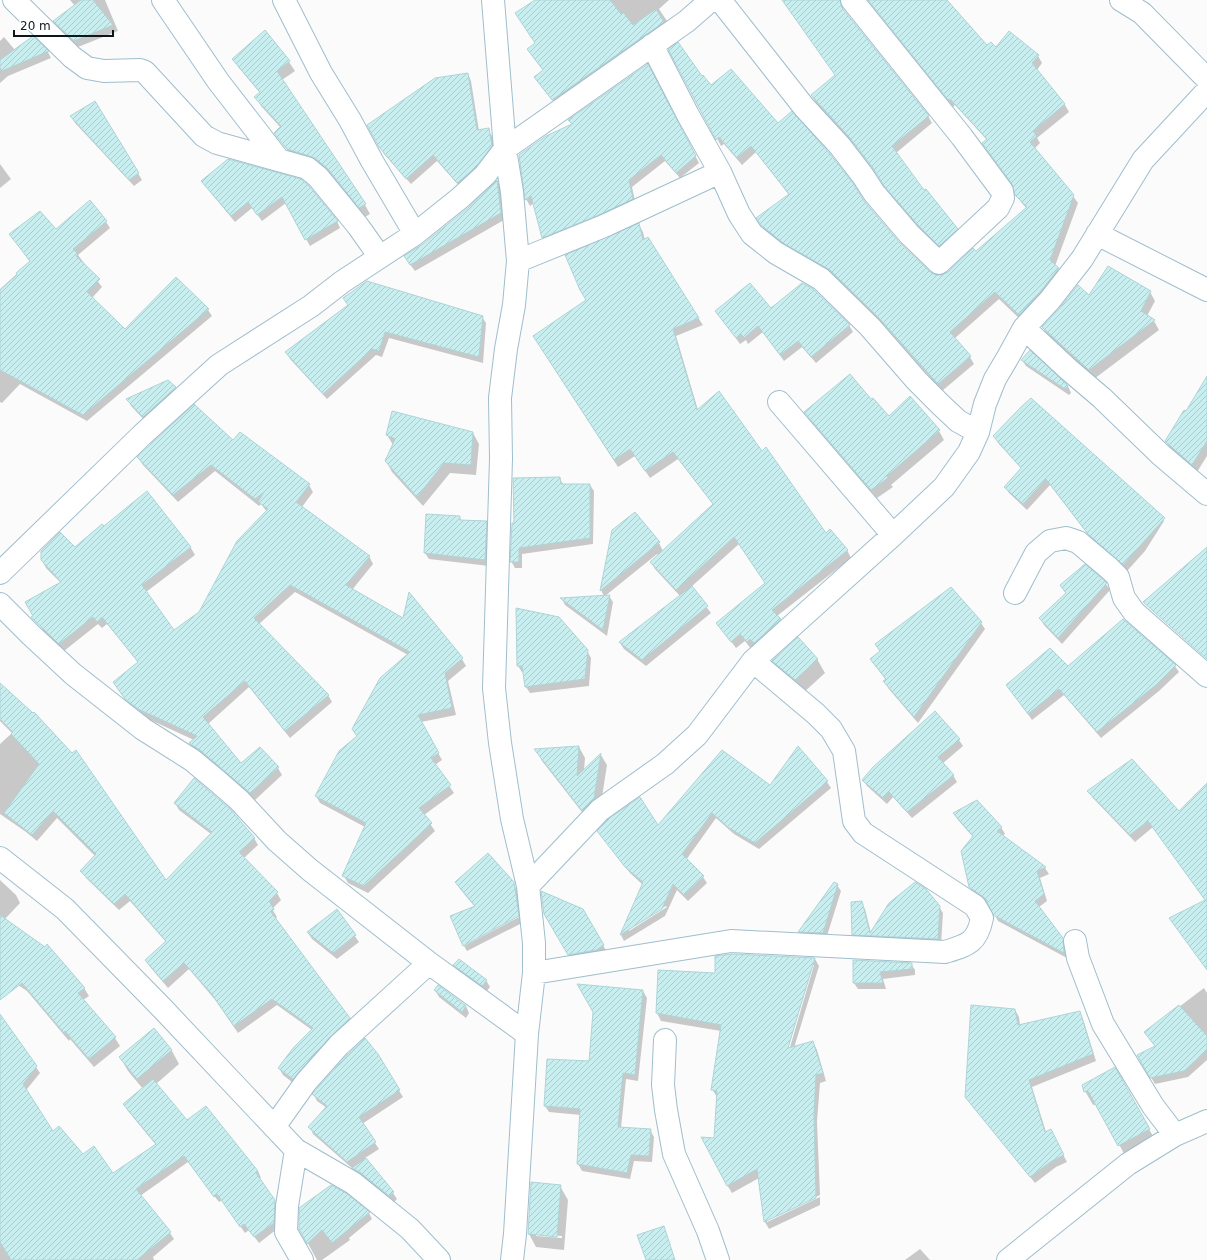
<svg xmlns="http://www.w3.org/2000/svg" width="1207" height="1260" viewBox="0 0 1207 1260" font-family="'DejaVu Sans',sans-serif">
  <style>
    .shadow { fill: #0003; fill-rule: evenodd }
    .building { fill: url(#building-hatch); stroke: #afd4d6 }
    .lines { fill: none; stroke-linecap: round; stroke-linejoin: round }
    .street-casing { stroke: #9fbecd; stroke-width: 24 }
    .street { stroke: #fff; stroke-width: 22 }
  </style>
  <defs>
    <pattern id="building-hatch" width="6" height="6" patternUnits="userSpaceOnUse"><rect width="6" height="6" fill="#c8eef0"/><path d="M-1 1l2-2M0 6l6-6M5 7l2-2" fill="none" stroke="#abcbcd"/></pattern>
  </defs>
  <rect width="100%" height="100%" fill="#fbfbfb"/>
  <path class="shadow" d="M70,0H105L118,31L78,47L58,28L54,21L75,6Z
    M573,0H669L659,9L669,24L557,106L535,78L544,71L528,50L536,43Z
    M802,0H846L844,3L843,10L928,116L932,123L896,153L924,191L957,229L961,236L944,252L923,233L889,193L878,176L855,146L816,103L812,96L836,75Z
    M868,0H946L987,47L1038,56L1042,63L1037,70L1065,105L1069,112L1037,138L1040,143L1034,149L1073,196L1078,203L1055,266L1062,276L1023,322L999,299L954,339L970,357L974,364L942,391L884,325L835,277L788,250L767,233L762,225L789,195L756,152L742,165L724,144L721,146L670,50L710,86L778,125L864,202L899,243L930,273L935,276H942L976,252L1027,209L1021,202L1016,195L1014,186L987,140L955,105L953,107Z
    M265,32L289,62L295,71L282,80L365,205L370,214L365,217L332,176L317,165L293,158L275,133L281,128L261,106L256,97L260,93L239,68L233,59Z
    M4,37L15,50L33,37L48,52L51,58L8,76L0,83V41Z
    M651,72L699,163L680,178L665,161L632,187L636,205L547,244L543,237L534,203L530,206L526,199L520,155L572,125L570,120Z
    M468,74L471,81L479,131L488,130L492,136L495,153L462,189L437,161L411,184L384,154L368,125Z
    M95,102L142,180L134,186L75,123L71,116Z
    M229,160L337,221L340,228L310,246L286,203L262,221L252,208L235,222L206,187L202,181Z
    M0,164L11,179L0,188Z
    M497,181L501,187L504,220L415,271L409,263L423,245L469,208Z
    M89,202L106,222L110,228L78,255L102,287L92,298L125,331L176,278L208,310L212,316L87,421L20,384L2,403L0,402V289L30,262L15,241L56,230Z
    M639,225L643,232L645,240L703,325L676,336L698,410L762,452L825,534L847,550L851,558L777,616L784,627L751,649L745,641L736,648L717,623L766,584L739,544L691,587L711,613L646,666L624,649L620,643L680,596L655,569L651,562L658,555L657,554L605,596H609L613,602L607,636L565,605L562,599L604,596L601,590L613,531L634,513L659,543L663,551L714,505L678,459L650,478L635,456L618,467L538,343L587,300Z
    M1150,292L1155,301L1147,316L1154,321L1159,330L1094,379L1048,336L1043,328L1089,296Z
    M348,306L482,317L486,323L483,363L389,338L382,357L376,355L327,399L290,359L286,352Z
    M770,310L849,325L853,332L816,363L802,347L784,361L763,332L748,344L746,340L740,344L716,311Z
    M1030,352L1068,386L1071,393L1069,395L1026,366L1022,360Z
    M1207,379V456L1197,472L1171,450L1166,441L1186,412Z
    M168,382L175,388L179,394L147,423L131,406L128,400Z
    M871,401L888,417L939,431L944,440L891,485L893,487L877,498L811,421L806,413Z
    M473,433L479,444L476,475L450,473L423,506L392,472L386,461L393,445L387,435Z
    M995,436L1160,515L1164,521L1145,551L1127,571L1093,541L1050,485L1027,510L1009,493L1005,487L1022,469L998,443Z
    M233,441L309,485L313,492L302,507L369,556L373,564L352,590L404,619L410,595L462,659L466,666L448,681L456,715L421,722L442,760L435,765L454,793L424,815L435,831L368,893L348,883L344,876L365,827L320,803L316,796L358,737L408,655L295,592L259,624L328,695L332,702L290,738L249,687L208,724L241,765L260,748L278,768L282,775L255,800L205,758L194,751L190,743L194,740L144,717L131,706L114,683L139,663L107,624L102,628L98,624L64,651L44,632L27,603L61,583L46,568L42,560L75,549L104,528L147,493L191,548L195,555L146,592L174,632L200,612L267,512L261,504L259,506L215,471L178,502L143,465L138,457Z
    M559,478L564,485H590L594,491L593,544L522,554V568H515L511,561L515,524Z
    M459,517L462,521L486,522L490,529L489,566L429,559L425,553Z
    M1106,584L1110,590L1062,644L1044,625L1040,618L1066,594L1061,586Z
    M981,623L985,629L918,723L888,688L885,681L886,680L871,660L880,652L876,645Z
    M587,651L591,658L589,686L530,693L526,687L524,672H522L518,666Z
    M817,659L825,673L803,693L781,674L773,661Z
    M1175,666L1179,672L1159,691L1101,738L1064,695L1032,720L1007,685L1068,668Z
    M0,693L166,881L211,834L179,810L175,803L254,838L258,845L244,858L277,893L281,900L272,909L277,917L275,919L354,1025L297,1086L283,1075L279,1068L312,1030L277,1005L238,1033L216,1001L189,969L168,988L151,968L146,961L166,942L130,901L119,910L86,878L82,871L95,856L57,818L37,841L26,832L0,814V744L12,733L0,721Z
    M935,712L959,740L963,746L942,764L953,775L957,782L912,818L893,797L887,804L867,786L863,780Z
    M579,747L585,758L584,771L601,755L607,765L600,810L589,821L542,761L536,750Z
    M827,782L831,788L759,849L734,834L716,818L686,860L703,877L707,883L688,901L677,890L665,916L624,941L621,935L643,885L630,873L598,831L658,827L770,786ZM666,906L667,907L629,931V928Z
    M1207,784V960L1206,900L1153,827L1135,842L1093,798L1088,791L1179,812Z
    M954,814L1001,827L1005,834L1002,836L1045,868L1049,874L1040,878L1047,901L1039,907L1066,945L1067,958L998,921L990,905L974,894L970,887L973,837L958,820Z
    M0,880L16,895L20,903L5,919L84,988L89,996L83,1000L115,1038L120,1046L94,1067L70,1039L69,1041L27,991L0,973Z
    M456,882L513,883L517,890L521,914L463,944L475,907L460,889Z
    M837,885L841,891L826,939L803,938L799,932Z
    M861,902L865,909L871,933L939,907L943,913L941,945L857,941L853,934Z
    M582,910L607,952L573,961L544,914Z
    M337,911L359,942L337,959L312,939L308,933Z
    M521,916L522,923L467,951L464,946Z
    M732,955L815,959L819,966L794,1048L813,1042L817,1050L826,1081L820,1083L817,1122L820,1195L767,1220V1222L820,1197V1205L769,1229L765,1222L759,1178L732,1193L727,1185L715,1139L717,1097L712,1089L721,1031L661,1021L657,1013L659,971L716,974ZM812,965H814L788,1054L786,1053Z
    M854,961L911,964L915,970V975L883,979L886,989H858L854,983Z
    M455,965L486,980L490,987L486,992L458,972Z
    M1204,988L1207,993V1060L1188,1077L1155,1084L1138,1056L1156,1047L1146,1032Z
    M435,990L466,1006L469,1013L466,1018L439,997Z
    M643,991L647,998L638,1081L626,1079L621,1128L650,1130L654,1137L652,1162L634,1161L630,1179L582,1171L578,1164L581,1115L549,1112L545,1106L590,1062Z
    M1015,1010L1019,1017L1020,1025L1079,1013L1083,1019L1096,1061L1032,1087L1046,1132L1054,1137L1067,1162L1056,1167L1035,1183L970,1103L966,1097Z
    M0,1025L36,1067L40,1073L14,1105L0,1085Z
    M154,1030L172,1051L179,1064L156,1084L187,1122L258,1171L261,1178L259,1179L278,1208L277,1229L259,1243L249,1230L245,1233L222,1200L219,1202L188,1162L140,1196L170,1233L174,1239L153,1257L154,1260H0V1124L52,1133L83,1155L113,1174L156,1145L128,1111L125,1105L143,1089L128,1071L120,1057Z
    M377,1055L403,1097L362,1124L379,1149L365,1158L393,1193L397,1199L394,1202L357,1175L353,1167L352,1168L313,1134L310,1127L327,1108L317,1101L314,1095Z
    M1114,1068L1157,1143L1127,1159L1097,1104L1093,1105L1085,1091Z
    M560,1186L568,1200L564,1250L536,1247L529,1234ZM536,1234L562,1236V1238L536,1236Z
    M345,1194L369,1213L372,1219L349,1238L350,1240L322,1260H317L300,1229Z
    M920,1249L930,1260H905Z"/>
  <path class="building" d="M81,0H93L113,25L74,41L53,21Z
    M535,0H610L621,14L623,12L633,25L656,9L664,22L552,100L534,77L543,70L527,49L535,43L515,13Z
    M782,0H840L842,8L929,116L892,146L924,190L926,189L958,229L939,246L918,225L884,186L873,168L850,138L811,95L835,75Z
    M868,0H947L987,45L991,42L996,47L1009,31L1039,55L1032,63L1065,104L1033,131L1037,136L1030,142L1074,195L1050,260L1059,268L1040,292L1019,315L995,292L950,332L971,356L938,384L879,318L830,270L783,243L761,225L756,218L789,194L751,146L737,158L719,137L716,140L668,49L678,42L702,76L703,75L711,85L731,69L778,123L792,111L830,154L853,183L864,201L899,242L930,272L936,275H942L948,272L973,248L976,251L1027,207L1015,195L1012,184L982,143L987,139L950,99L948,100Z
    M265,30L290,61L277,71L366,204L359,208L328,169L315,158L287,149L274,133L281,126L254,97L260,92L232,59Z
    M33,36L49,51L2,71L0,68V60Z
    M648,64L696,156L676,173L661,155L629,180L633,199L599,215L542,238L531,196L525,200L519,155L546,136L572,124L568,120Z
    M468,73L477,130L489,128L492,146L476,167L457,183L433,155L406,179L379,147L367,125L435,78Z
    M95,101L139,173L129,180L70,116Z
    M228,159L301,179L309,186L338,221L305,240L282,197L257,215L248,202L231,216L201,181Z
    M497,180L501,213L410,265L404,256L423,244L468,208Z
    M90,200L107,221L73,249L78,254L76,256L100,279L87,292L125,329L176,277L209,309L83,415L0,370V290L17,275L16,273L30,261L9,234L40,211L56,229Z
    M639,223L643,240L648,237L699,318L673,329L697,410L719,391L762,451L766,447L826,533L830,529L848,550L772,610L781,619L754,643L750,639L747,642L740,634L731,642L716,623L765,583L734,537L676,590L650,562L713,504L673,452L645,471L630,449L614,460L533,336L586,300L580,290L565,255Z
    M1108,266L1151,291L1141,311L1155,320L1089,370L1042,327L1059,309L1078,285L1089,295Z
    M367,281L483,316L479,357L385,332L379,351L372,349L323,394L285,352L348,305L343,298Z
    M750,283L771,308L802,283L813,289L850,325L811,357L798,341L780,355L758,326L744,338L741,334L736,338L715,311Z
    M1030,350L1060,378L1068,386L1065,389L1021,360Z
    M850,374L871,399L873,398L889,416L910,396L940,430L887,476L888,478L871,490L804,412Z
    M1207,376V441L1192,465L1165,441L1184,410L1186,411Z
    M168,380L176,387L143,417L126,399Z
    M1031,398L1165,518L1123,565L1088,534L1046,479L1023,504L1004,487L1021,468L993,436L1021,407Z
    M194,404L233,440L240,432L310,484L296,502L370,556L346,585L403,618L409,592L463,658L445,673L452,708L418,715L439,753L431,758L451,785L419,808L432,823L364,886L342,876L366,823L315,796L339,751L357,736L352,729L380,678L410,652L290,585L254,618L329,695L285,731L245,681L203,717L241,763L260,747L279,767L250,793L200,750L189,743L197,736L138,709L125,699L113,682L138,662L102,617L97,622L93,617L59,644L31,617L33,616L25,602L61,582L41,560V551L60,532L75,547L102,524L104,526L147,491L191,547L142,585L174,630L199,612L237,541L268,509L258,502L264,492L255,499L211,465L173,495L137,457Z
    M392,411L473,432L471,465L444,463L417,497L385,461L395,439L386,435Z
    M560,477L561,484H590V538L519,548V562H510L512,523H514L513,478Z
    M635,512L660,542L600,591L612,530Z
    M426,514L460,516V520L487,521L485,560L424,553Z
    M1207,547V659L1143,602Z
    M1085,564L1107,583L1058,638L1039,618L1066,593L1060,585Z
    M692,586L708,606L642,660L619,642Z
    M951,587L982,622L914,717L883,681L886,679L870,659L880,651L875,644Z
    M610,595L603,630L560,598Z
    M516,608L559,617L588,650L585,679L525,687L522,666H517Z
    M1123,619L1176,665L1156,685L1097,732L1059,689L1028,714L1006,685L1050,648L1068,666Z
    M798,637L818,659L795,680L772,661Z
    M0,683L33,713L34,712L72,753L76,750L166,880L212,832L174,803L194,778L230,809L255,838L239,852L278,892L269,901L274,909L271,912L350,1018L330,1037L293,1079L278,1068L294,1047L313,1028L272,999L234,1026L211,993L184,963L163,981L145,960L166,941L165,940L125,894L114,904L80,871L96,854L53,811L32,835L4,813L39,764L11,734L13,732L0,719Z
    M935,711L960,739L938,757L954,775L907,812L889,792L883,798L862,780L873,767Z
    M579,746L577,776L601,753L594,799L582,811L534,749Z
    M798,746L828,781L755,843L729,828L712,813L682,854L704,876L684,895L673,884L662,909L620,935L643,882L625,867L597,831L608,819L640,797L658,825L722,750L770,785Z
    M1132,759L1179,811L1207,783V970L1169,918L1205,900L1148,821L1130,835L1087,791Z
    M977,800L1002,827L997,831L1046,867L1037,871L1044,894L1035,901L1063,938L1064,953L993,915L986,899L969,887L961,851L973,836L953,813Z
    M488,853L514,882L519,916L463,946L450,916L475,906L455,882Z
    M834,882L838,884L823,933L798,932Z
    M915,882L926,889L940,906L938,939L852,935L851,902L862,901L870,933L889,903Z
    M541,891L583,909L604,945L596,950L568,955L544,914Z
    M337,909L356,935L333,953L307,932Z
    M0,915L45,947L47,944L85,988L78,993L116,1037L89,1059L65,1031L64,1033L22,983L0,1000Z
    M732,954L815,958L788,1048L813,1041L823,1073L816,1075L814,1114L816,1198L764,1222L757,1169L727,1186L701,1137L714,1138L717,1091L711,1090L721,1025L656,1013L658,970L715,973V956Z
    M459,959L487,980L482,986L453,965Z
    M853,960L912,963V969L880,972L883,983H853Z
    M577,984L643,990L635,1075L623,1073L618,1127L651,1129L649,1156L631,1155L627,1173L577,1164L580,1109L544,1106L547,1059L589,1061L593,1012Z
    M438,985L466,1006L462,1012L434,990Z
    M971,1005L1015,1009L1018,1025L1080,1011L1093,1054L1029,1080L1045,1132L1051,1129L1064,1155L1052,1161L1030,1177L965,1097Z
    M1179,1005L1207,1036V1050L1184,1071L1150,1078L1137,1055L1155,1046L1144,1032Z
    M0,1014L37,1066L23,1084L53,1131L59,1126L83,1154L94,1146L113,1173L156,1144L123,1104L153,1079L187,1120L206,1106L258,1171L256,1173L275,1200L274,1223L254,1237L244,1224L240,1227L217,1194L214,1197L184,1156L136,1189L171,1232L137,1260H11L0,1242Z
    M154,1028L172,1050L137,1079L119,1057Z
    M365,1038L378,1054L400,1090L359,1117L376,1142L347,1162L308,1127L327,1106L312,1094L348,1054Z
    M1115,1067L1150,1129L1118,1146L1088,1091L1084,1092L1082,1085Z
    M366,1158L394,1192L389,1196L361,1173L352,1168Z
    M531,1182L561,1185L557,1237L528,1234Z
    M331,1185L346,1193L370,1212L332,1243L322,1230L307,1244L299,1229V1208Z
    M664,1226L675,1260H646L637,1235Z"/>
  <g class="lines">
    <defs>
      <path id="street" d="M14,0L72,57L87,68L104,71L140,70L145,72L204,136L217,143L307,168L318,177L358,226L380,257
        M163,0L218,81L279,160
        M284,0L321,73L350,120L372,161L415,234
        M493,0L505,149L512,192L518,261L514,305L506,349L500,398L501,459L494,688L500,743L512,819L528,886L534,943V973L527,1034L515,1234L512,1260
        M720,0L804,107L840,146L863,176L874,193L909,234L939,263L998,208L1003,198L1002,191L962,137L852,0
        M1121,0L1142,13L1207,79
        M652,45L688,115L720,172L739,214L752,234L776,253L821,279L870,327L917,381L941,405L958,421L978,432
        M1097,234L1207,290
        M518,261L604,226L720,172
        M1024,328L1068,369L1102,398L1161,455L1207,494
        M779,402L893,535L944,487L969,452L978,432L985,404L995,379L1008,357L1024,328L1050,300L1082,259L1143,160L1207,91
        M0,573L142,435L219,365L311,306L342,282L415,234L460,198L485,175L505,149L687,21L711,0
        M1015,593L1036,553L1050,541L1066,538L1078,542L1110,569L1118,577L1124,598L1134,612L1207,676
        M0,604L31,635L73,674L143,729L192,760L216,780L239,800L277,841L310,870L429,963L527,1034
        M0,858L65,909L162,1008L296,1150L353,1183L410,1229L439,1260
        M528,886L600,810L665,764L697,735L753,661L893,535
        M1075,941L1078,958L1103,1024L1153,1106L1175,1135
        M534,973L731,941L945,952C968,945 977,943 982,918L975,906L863,833L854,821L844,751L831,729L816,714L753,661
        M665,1040L663,1085L666,1110L674,1154L708,1231L718,1260
        M274,1127L306,1082L339,1045L429,963
        M296,1150L287,1206L286,1232L302,1260
        M1008,1260L1128,1164L1175,1135L1207,1121"/>
    </defs>
    <use href="#street" class="street-casing"/>
    <use href="#street" class="street"/>
  </g>
  <path d="M14 30v6h99v-6" fill="none" stroke="#0c171d" stroke-width="2"/>
  <text x="20" y="30" font-size="12" fill="#0c171d" stroke="#ffffff" stroke-width="3" paint-order="stroke">20 m</text>
</svg>
